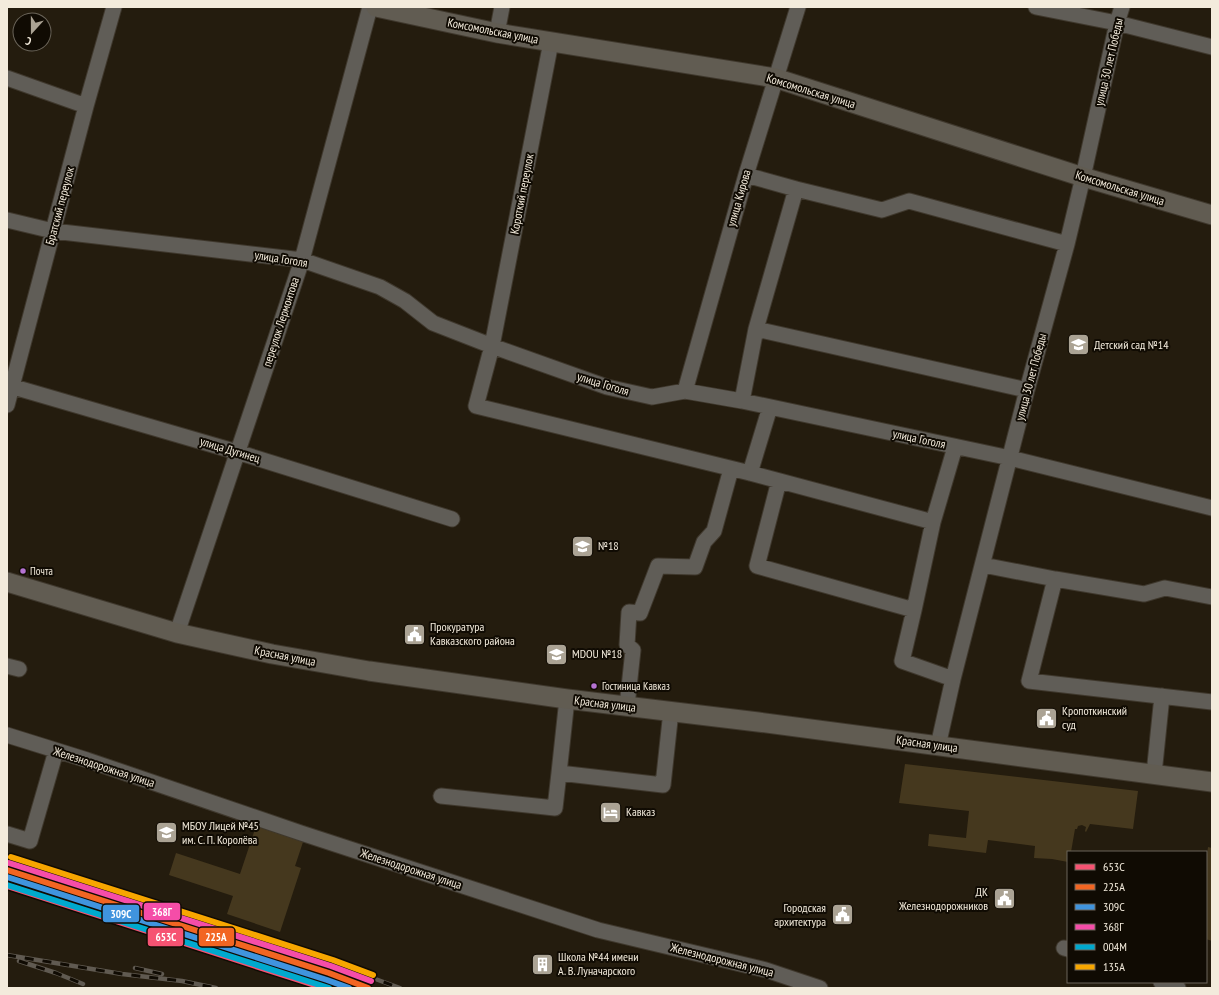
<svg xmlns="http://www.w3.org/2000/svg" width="1219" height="995" viewBox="0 0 1219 995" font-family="'PT Sans Narrow',sans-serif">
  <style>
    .green { fill: #45381e }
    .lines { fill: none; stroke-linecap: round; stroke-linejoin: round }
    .minor-casing { stroke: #3f382d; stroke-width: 17 }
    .major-casing { stroke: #3f382d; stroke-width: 21 }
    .minor { stroke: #605d57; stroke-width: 15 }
    .major { stroke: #615c52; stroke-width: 19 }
    .rail-casing { stroke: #605a51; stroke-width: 4.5 }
    .rail { stroke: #100b03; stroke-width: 3; stroke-dasharray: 9; stroke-linecap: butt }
    .rail-1-casing { stroke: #100b03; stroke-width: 9 }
    .rail-2-casing { stroke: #100b03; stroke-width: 9 }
    .rail-3-casing { stroke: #100b03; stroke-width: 9 }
    .rail-4-casing { stroke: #100b03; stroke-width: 9 }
    .rail-5-casing { stroke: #100b03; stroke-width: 9 }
    .rail-6-casing { stroke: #100b03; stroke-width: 9 }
    .rail-1 { stroke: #f65372; stroke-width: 6 }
    .rail-2 { stroke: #f26522; stroke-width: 6 }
    .rail-3 { stroke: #4094de; stroke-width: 6 }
    .rail-4 { stroke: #f54da8; stroke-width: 6 }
    .rail-5 { stroke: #00a9ce; stroke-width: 6 }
    .rail-6 { stroke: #f7a600; stroke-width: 6 }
    .bus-dot { fill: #b673d3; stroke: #100b03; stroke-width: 1.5 }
    .labels { text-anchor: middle; stroke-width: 4; stroke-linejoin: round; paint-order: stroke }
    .bus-label { font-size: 11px; fill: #f3ebdc; stroke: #100b03; text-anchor: start }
    .street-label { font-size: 12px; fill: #f3ebdc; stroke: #100b03 }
    .poi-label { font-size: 12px; fill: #f3ebdc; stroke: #100b03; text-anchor: start }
    .line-badge { stroke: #100b03; stroke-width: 1.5 }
    .badge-label { font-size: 11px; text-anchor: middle; font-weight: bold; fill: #fff }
  </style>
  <rect width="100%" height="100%" fill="#241c0e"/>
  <path class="green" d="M905,764L1138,791L1133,829L1090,824L1086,832L1085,831L1086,827L1082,825L1078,826L1077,829H1075L1071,852H1068V862L1052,859L1034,858L1035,846L988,840L986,853L928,846L929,834L966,838L969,811L899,803Z
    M256,826L303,842L295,866L301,868L280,932L227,914L233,896L169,875L176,853L240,874Z
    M1208,847L1212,848V941L1206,939V862Z"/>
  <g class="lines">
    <defs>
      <path id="minor" d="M1036,7L1117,23L1212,47
        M497,33L502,7
        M551,42L492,346L476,406L750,473L933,522
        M7,78L86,106
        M746,175L796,189
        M7,220L53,231L302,260L380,287L405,301L433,323L492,346L607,387L652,397L685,391L742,401L1010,458L1212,508
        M756,329L1027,390
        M7,385L237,452L452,519
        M685,391L746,175L798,7
        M742,401L756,329L796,189L882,210L909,201L1067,244
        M7,405L86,106L114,7
        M750,473L770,407
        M779,481L757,566L914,610
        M983,565L1055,579L1144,594L1165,588L1212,597
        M1055,579L1029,681L1212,702
        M177,633L302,260L370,7
        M7,666L19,669
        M953,679L902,661L914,610L933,522L955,447
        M567,699L559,773L663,785L671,711
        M627,706L633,650L627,645L629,612L640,613L658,566L695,567L704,542L714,531L731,469
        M7,735L87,760L301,833L598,930L766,970L820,988
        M938,746L953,679L1027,390L1067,244L1083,177L1117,23L1122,7
        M1154,774L1162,696
        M441,796L555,808L559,773
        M7,834L30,841L56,751
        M1064,948L1068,949
        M1161,982L1178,988"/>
      <path id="major" d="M376,7L497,33L775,78L1083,177L1212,215
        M7,582L177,633L272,654L369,671L567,699L758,722L1212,782"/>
    </defs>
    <use href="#minor" class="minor-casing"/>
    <use href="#major" class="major-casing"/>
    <use href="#minor" class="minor"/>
    <use href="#major" class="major"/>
    <defs>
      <path id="rail" d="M7,860L204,924L315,957L400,988
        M7,955L122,974L182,981L216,988
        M19,961L56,973L83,984
        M135,968L162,974"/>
    </defs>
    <use href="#rail" class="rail-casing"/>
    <use href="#rail" class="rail"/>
    <defs>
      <path id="rail-1" d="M7,886L324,988"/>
      <path id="rail-2" d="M7,870L329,973L368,988"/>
      <path id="rail-3" d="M7,877L327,980L349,988"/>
      <path id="rail-4" d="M9,863L331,966L371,981"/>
      <path id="rail-5" d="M7,885L329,988"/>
      <path id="rail-6" d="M11,857L333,960L373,975"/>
    </defs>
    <use href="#rail-1" class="rail-1-casing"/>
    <use href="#rail-2" class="rail-2-casing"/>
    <use href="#rail-3" class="rail-3-casing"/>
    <use href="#rail-4" class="rail-4-casing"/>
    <use href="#rail-5" class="rail-5-casing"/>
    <use href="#rail-6" class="rail-6-casing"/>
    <use href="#rail-1" class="rail-1"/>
    <use href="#rail-2" class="rail-2"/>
    <use href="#rail-3" class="rail-3"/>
    <use href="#rail-4" class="rail-4"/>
    <use href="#rail-5" class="rail-5"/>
    <use href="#rail-6" class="rail-6"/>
  </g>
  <defs>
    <symbol id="school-square" viewBox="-11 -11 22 22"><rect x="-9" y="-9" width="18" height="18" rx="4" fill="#aba394" stroke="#100b03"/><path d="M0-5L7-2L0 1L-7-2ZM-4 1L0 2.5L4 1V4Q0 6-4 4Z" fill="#fff"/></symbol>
    <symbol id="civic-square" viewBox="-11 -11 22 22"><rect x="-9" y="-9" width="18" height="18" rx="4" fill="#aba394" stroke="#100b03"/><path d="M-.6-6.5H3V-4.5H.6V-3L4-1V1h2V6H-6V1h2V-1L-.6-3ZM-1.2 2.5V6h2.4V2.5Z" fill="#fff"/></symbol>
    <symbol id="hotel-square" viewBox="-11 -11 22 22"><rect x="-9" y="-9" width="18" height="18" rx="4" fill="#aba394" stroke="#100b03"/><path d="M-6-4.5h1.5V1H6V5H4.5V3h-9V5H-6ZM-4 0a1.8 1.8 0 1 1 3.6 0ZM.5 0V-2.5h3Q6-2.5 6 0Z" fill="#fff"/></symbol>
    <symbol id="building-square" viewBox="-11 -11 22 22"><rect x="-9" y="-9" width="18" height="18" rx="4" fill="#aba394" stroke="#100b03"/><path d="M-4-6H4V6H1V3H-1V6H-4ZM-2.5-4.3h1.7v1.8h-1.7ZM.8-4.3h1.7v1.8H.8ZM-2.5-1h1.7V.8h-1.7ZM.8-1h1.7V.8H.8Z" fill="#fff"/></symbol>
  </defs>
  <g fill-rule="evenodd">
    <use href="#school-square" x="1066" y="332" width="25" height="25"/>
    <use href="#school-square" x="570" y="534" width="25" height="25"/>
    <use href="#civic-square" x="402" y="622" width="25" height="25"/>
    <use href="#school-square" x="544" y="642" width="25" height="25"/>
    <use href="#civic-square" x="1034" y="706" width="25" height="25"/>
    <use href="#hotel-square" x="598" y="800" width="25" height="25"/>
    <use href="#school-square" x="154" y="820" width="25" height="25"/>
    <use href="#civic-square" x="992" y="886" width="25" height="25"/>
    <use href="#civic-square" x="830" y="902" width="25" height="25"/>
    <use href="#building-square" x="530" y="952" width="25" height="25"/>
  </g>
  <g class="bus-dot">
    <circle cx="23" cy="571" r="3.5"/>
    <circle cx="594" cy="686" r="3.5"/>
  </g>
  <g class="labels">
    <g class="bus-label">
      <text x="30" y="575">Почта</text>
      <text x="602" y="690">Гостиница Кавказ</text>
    </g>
    <g class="street-label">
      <text transform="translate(493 31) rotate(11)" y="4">Комсомольская улица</text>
      <text transform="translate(1109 62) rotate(-77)" y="4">улица 30 лет Победы</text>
      <text transform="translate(811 91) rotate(17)" y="4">Комсомольская улица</text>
      <text transform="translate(1120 188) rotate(17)" y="4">Комсомольская улица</text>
      <text transform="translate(522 194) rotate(-79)" y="4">Короткий переулок</text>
      <text transform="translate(739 198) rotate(-74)" y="4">улица Кирова</text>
      <text transform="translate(60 206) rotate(-75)" y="4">Братский переулок</text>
      <text transform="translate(281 259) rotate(9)" y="4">улица Гоголя</text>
      <text transform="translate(281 322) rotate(-72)" y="4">переулок Лермонтова</text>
      <text transform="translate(1031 377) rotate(-75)" y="4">улица 30 лет Победы</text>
      <text transform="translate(603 384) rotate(17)" y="4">улица Гоголя</text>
      <text transform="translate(919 439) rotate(12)" y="4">улица Гоголя</text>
      <text transform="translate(230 450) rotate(17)" y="4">улица Дугинец</text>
      <text transform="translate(285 656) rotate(11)" y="4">Красная улица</text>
      <text transform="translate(605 704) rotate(7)" y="4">Красная улица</text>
      <text transform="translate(927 744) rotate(8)" y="4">Красная улица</text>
      <text transform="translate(104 767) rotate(18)" y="4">Железнодорожная улица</text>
      <text transform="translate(411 869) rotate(18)" y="4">Железнодорожная улица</text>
      <text transform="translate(722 960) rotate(14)" y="4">Железнодорожная улица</text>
    </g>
    <g class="poi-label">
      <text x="1094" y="349">Детский сад №14</text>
      <text x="598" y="550">№18</text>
      <text x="430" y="631">Прокуратура<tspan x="430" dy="14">Кавказского района</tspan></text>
      <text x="572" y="658">MDOU №18</text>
      <text x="1062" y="715">Кропоткинский<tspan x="1062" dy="14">суд</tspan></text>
      <text x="626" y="816">Кавказ</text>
      <text x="182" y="830">МБОУ Лицей №45<tspan x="182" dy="14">им. С. П. Королёва</tspan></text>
      <text x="988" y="896" text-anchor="end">ДК<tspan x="988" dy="14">Железнодорожников</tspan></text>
      <text x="826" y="912" text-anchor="end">Городская<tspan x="826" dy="14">архитектура</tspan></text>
      <text x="558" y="961">Школа №44 имени<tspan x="558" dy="14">А. В. Луначарского</tspan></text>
    </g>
  </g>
  <g class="line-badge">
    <rect x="143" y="902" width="38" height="19" rx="4" fill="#f54da8"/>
    <rect x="102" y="904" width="38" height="19" rx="4" fill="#4094de"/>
    <rect x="147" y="927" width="37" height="20" rx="4" fill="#f65372"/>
    <rect x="198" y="927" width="37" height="20" rx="4" fill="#f26522"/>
  </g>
  <g class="badge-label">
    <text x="162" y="916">368Г</text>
    <text x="121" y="918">309С</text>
    <text x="166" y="941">653С</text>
    <text x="216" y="941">225А</text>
  </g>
  <rect width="1219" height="995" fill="none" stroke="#f3ebdc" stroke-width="16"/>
  <rect x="1067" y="851" width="140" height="132" fill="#100b03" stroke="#6b655a"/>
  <rect x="1075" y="864" width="20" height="6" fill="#f65372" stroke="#6b655a"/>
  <text x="1103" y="871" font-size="12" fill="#f3ebdc">653С</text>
  <rect x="1075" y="884" width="20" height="6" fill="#f26522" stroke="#6b655a"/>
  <text x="1103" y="891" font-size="12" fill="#f3ebdc">225А</text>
  <rect x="1075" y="904" width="20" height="6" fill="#4094de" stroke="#6b655a"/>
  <text x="1103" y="911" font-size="12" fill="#f3ebdc">309С</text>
  <rect x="1075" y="924" width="20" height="6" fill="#f54da8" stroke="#6b655a"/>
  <text x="1103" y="931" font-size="12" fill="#f3ebdc">368Г</text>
  <rect x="1075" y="944" width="20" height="6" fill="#00a9ce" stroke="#6b655a"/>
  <text x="1103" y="951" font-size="12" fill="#f3ebdc">004М</text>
  <rect x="1075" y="964" width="20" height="6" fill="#f7a600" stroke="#6b655a"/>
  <text x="1103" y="971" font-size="12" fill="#f3ebdc">135А</text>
  <g transform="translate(32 32) rotate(201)"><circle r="19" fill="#100b03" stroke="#6b655a"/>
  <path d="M0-3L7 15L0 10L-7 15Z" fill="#aba394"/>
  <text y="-6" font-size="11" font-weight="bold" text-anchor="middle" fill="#f3ebdc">С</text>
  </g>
</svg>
